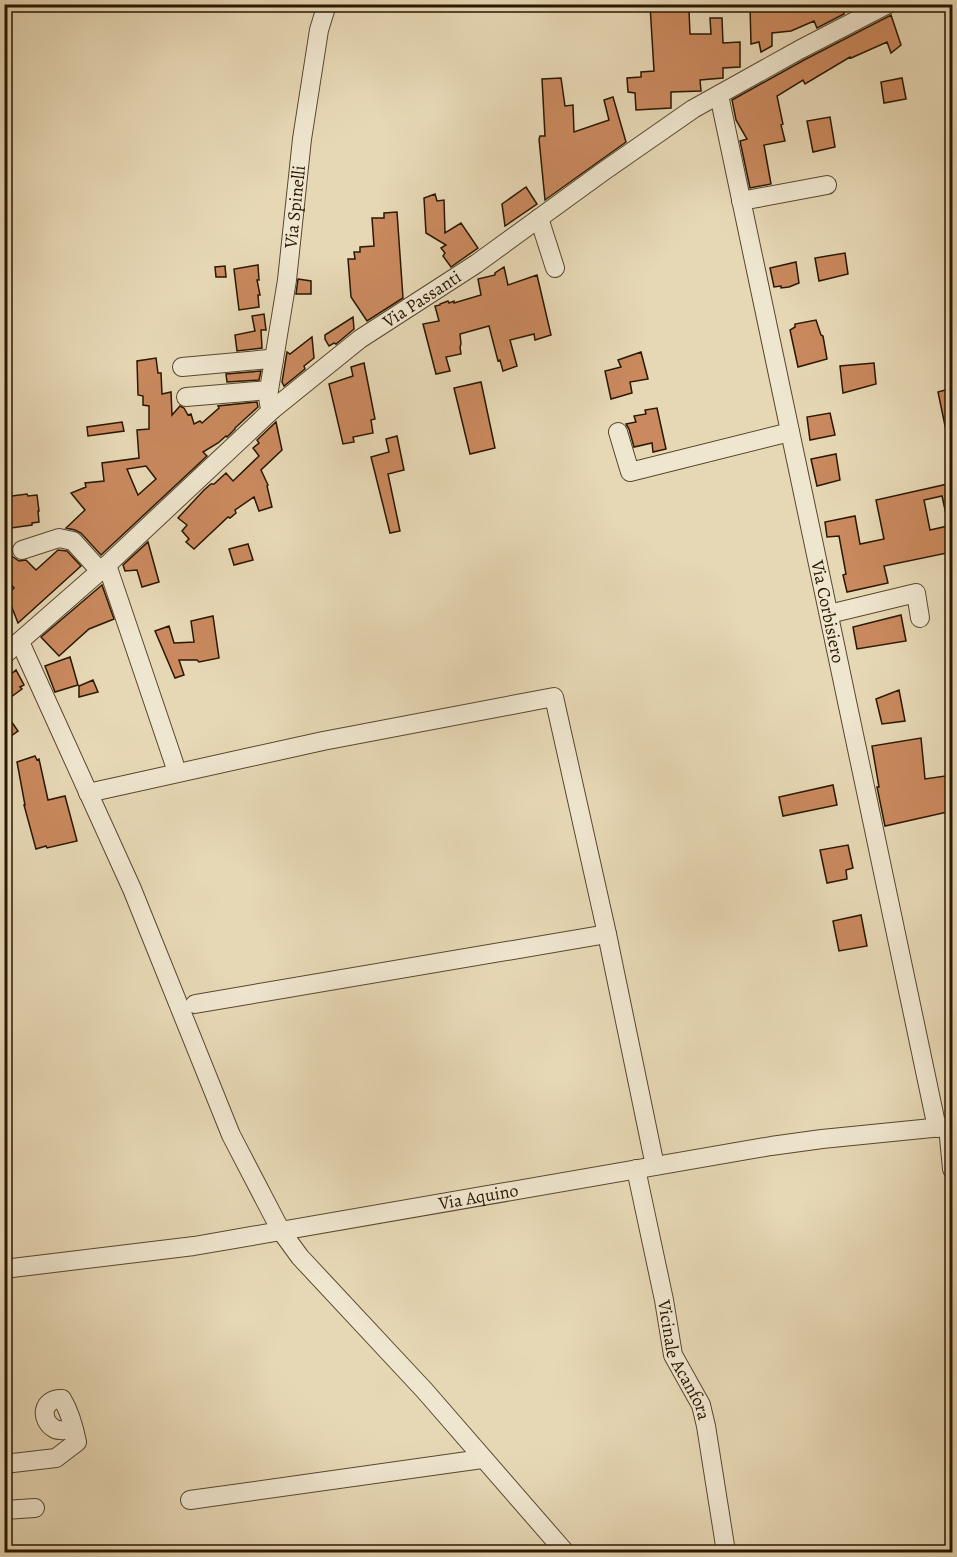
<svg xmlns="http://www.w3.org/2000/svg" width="957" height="1557" viewBox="0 0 957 1557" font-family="Alegreya,serif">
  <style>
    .building { fill: #ca895e; stroke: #291700; stroke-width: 1.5; fill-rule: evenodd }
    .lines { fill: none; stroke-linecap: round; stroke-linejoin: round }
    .minor-casing { stroke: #58472d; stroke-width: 20 }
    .minor { stroke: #efe6cf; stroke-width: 18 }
    .labels { text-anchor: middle; stroke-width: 4.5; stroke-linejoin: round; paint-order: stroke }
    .street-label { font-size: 18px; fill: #291700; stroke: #efe6cf }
  </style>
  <rect width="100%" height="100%" fill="#e7d8b5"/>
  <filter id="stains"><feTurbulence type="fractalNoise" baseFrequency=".00333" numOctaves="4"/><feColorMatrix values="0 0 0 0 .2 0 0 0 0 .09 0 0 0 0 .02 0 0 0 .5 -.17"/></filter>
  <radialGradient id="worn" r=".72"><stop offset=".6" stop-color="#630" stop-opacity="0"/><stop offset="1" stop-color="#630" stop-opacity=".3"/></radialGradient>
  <path class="building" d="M685,4V11H689L690,34H711L710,18H722L723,43L740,42V67L723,68V78L700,80L701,91L671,92V108L636,110L635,93L628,92L627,78L641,77V72L654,71L650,5Z
    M783,4H844V14L817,28L814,21L791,31L772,33V46L761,52L759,42L751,44L750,6Z
    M891,15L901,45L891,53L887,42L851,58L850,57L805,84L803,80L777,96L783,124L781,125L785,141L764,145L771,184L750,188L740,141L747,139L736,120L732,100L804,60Z
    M561,78L565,106L573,105L574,132L609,120L604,100L613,97L626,142L545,200L539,139L540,136H545L542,79Z
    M902,78L906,99L884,103L881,82Z
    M830,117L835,147L813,152L807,121Z
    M526,187L537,204L505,226L502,204Z
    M435,194L437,201L444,200L445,233L461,223L478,248L451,267L443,256L445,253L441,248L446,245L426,233L424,198Z
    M397,212L403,298L367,321L351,297L348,259H355L354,252H360V247L374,246L372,218H384V213Z
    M845,253L848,274L819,281L815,258Z
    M796,262L799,283L789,287L781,288V286L774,287L770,268Z
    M258,265L259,280H257L260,295H258L259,307L239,310L234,269Z
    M225,266L226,277H216L215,267Z
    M504,267L508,285L537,275L551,335L535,340L534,334L510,340L517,366L503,371L500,360L498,361L489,326L460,334L461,344L460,347L461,354L446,357L450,371L436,374L423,324L439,321L435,306L440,305V304L448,301L449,303L454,301V303L481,295L478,279L495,275V273Z
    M298,279L311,281V294H296Z
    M264,314L266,330H261L262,348L237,351L235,335L255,331L252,316Z
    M353,317L354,329L336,344L334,343L329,346L325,339V335Z
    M816,320L821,335L823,336L827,359L798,367L790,330L795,327V324Z
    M312,337L314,358L304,366L305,369L284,386L282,382L287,352L290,354Z
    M641,352L648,379L630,382L632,393L611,399L605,371L621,367L618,360Z
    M156,358L158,373H161L162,394L171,392L172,415L180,406L184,408L188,415L191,414L194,424L200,421L202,423L219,408L218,406L257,402L258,407L235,428V429L227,437L226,436L218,443L203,452L207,456L101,555L81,533L75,530L66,528L85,510L71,493L86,487L85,483L104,481L102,463L139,458L137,430L149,429V406L143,405V396L138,395L137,361ZM146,466L156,479L138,495L127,469Z
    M364,363L375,419L371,420L373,433L353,437L354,442L343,444L329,384L353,376L351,367Z
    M874,363L876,384L843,393L840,366Z
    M261,371L259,380L227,382L226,374Z
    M481,382L495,448L470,454L454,388Z
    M952,388V439L948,440L938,392Z
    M657,408L666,449L653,452L652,443L634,447L629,429L626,424L636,422L634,416L646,414L645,410Z
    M830,413L835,435L810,440L807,417Z
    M122,422L124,431L88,436L87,427Z
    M276,422L282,450L261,470L268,485L267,486L272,507L259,511L254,497L235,510L236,513L230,518L228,517L194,549L186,542L189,539L182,531L187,525L178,518L204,490L211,484H214L226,473L233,481L259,456L253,448L259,443L257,440Z
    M397,436L404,470L388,474L400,531L390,533L371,457L389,452L386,439Z
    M836,454L840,480L817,486L811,459Z
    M952,483V522L948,523L942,496L924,500L930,530L952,525V552L884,566L888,583L847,592L843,575L846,574L839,536L827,537L825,522L855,516L860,544L884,539L876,500Z
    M27,494L28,496L37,495L39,511H38L39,522L32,523V525L4,529V497Z
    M148,542L159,582L142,587L137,570L125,571L123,565Z
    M248,544L253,560L234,565L229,549Z
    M58,550L67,551L81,566L18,623L7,595L14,588L4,576V561L10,555L19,561L26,560L36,570Z
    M102,585L114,619L89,629L59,656L41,637Z
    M901,615L906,641L857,649L853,627Z
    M213,616L219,658L199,662L197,660H179L184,675L175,678L155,631L169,626L174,643L194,642L191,621Z
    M70,657L78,685L55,692L45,666Z
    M4,668L10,675L16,670L24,685L20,687L22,689L4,702Z
    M93,680L98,692L79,697V686Z
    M899,690L905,721L882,724L876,699Z
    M4,711L18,731L4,741Z
    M921,738L925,779L952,775V811L885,826L877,787H879L872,746Z
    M35,756L37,760L39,759L48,800L65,796L77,841L47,848L46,846L36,849L24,805H25L17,762Z
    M833,785L837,805L783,816L779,797Z
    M848,845L853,868L846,870L847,879L827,883L820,850Z
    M861,915L867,946L839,951L833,921Z"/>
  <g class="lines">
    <defs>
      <g id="minor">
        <path id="s1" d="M719,95L937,1128"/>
        <path d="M741,201L827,185"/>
        <path d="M539,218L555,268"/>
        <path d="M182,367L269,359L274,360"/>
        <path d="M186,397L269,390"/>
        <path id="s2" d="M272,410L269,404L268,396L287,280L302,139L319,30L327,4"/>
        <path d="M618,432L630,472L790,432"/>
        <path d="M22,550L59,538L73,541L100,571"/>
        <path d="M107,565L174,763"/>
        <path d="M829,614L916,593L920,618"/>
        <path d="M20,642L132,889L231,1135L281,1231L300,1257L425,1391L565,1552"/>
        <path id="s3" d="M4,655L107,565L272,410L360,339L476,264L604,171L693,109L799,50L888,4"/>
        <path d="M88,793L323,741L554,697L607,934L655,1166"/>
        <path d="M195,1004L607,934"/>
        <path d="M948,1127L952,1169"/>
        <path id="s4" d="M636,1169L664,1300L673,1355L701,1405L706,1426L726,1552"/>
        <path id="s5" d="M4,1269L194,1246L771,1146L822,1139L952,1126"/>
        <path d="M4,1464L56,1458L77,1442C74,1427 70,1412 62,1399C42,1398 39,1420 55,1429C59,1431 64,1430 69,1430L72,1423"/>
        <path d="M190,1500L482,1459"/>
        <path d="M4,1510L35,1508"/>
      </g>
    </defs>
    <use href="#minor" class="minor-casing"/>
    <use href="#minor" class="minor"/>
  </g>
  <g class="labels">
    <g class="street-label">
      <text dy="6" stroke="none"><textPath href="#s2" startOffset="206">Via Spinelli</textPath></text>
      <text dy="6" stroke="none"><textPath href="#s3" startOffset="550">Via Passanti</textPath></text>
      <text dy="6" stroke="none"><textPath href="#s1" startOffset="528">Via Corbisiero</textPath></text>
      <text dy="6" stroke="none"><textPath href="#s5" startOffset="480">Via Aquino</textPath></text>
      <text dy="6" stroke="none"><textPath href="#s4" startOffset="198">Vicinale Acanfora</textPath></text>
    </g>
  </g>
  <rect width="957" height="1557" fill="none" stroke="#e7d8b5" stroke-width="24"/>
  <rect x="6" y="6" width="945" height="1545" fill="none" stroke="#291700" stroke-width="3"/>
  <rect x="12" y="12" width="933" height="1533" fill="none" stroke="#291700" stroke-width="1.5"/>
  <rect width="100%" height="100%" filter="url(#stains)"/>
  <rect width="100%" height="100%" fill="url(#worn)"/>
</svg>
